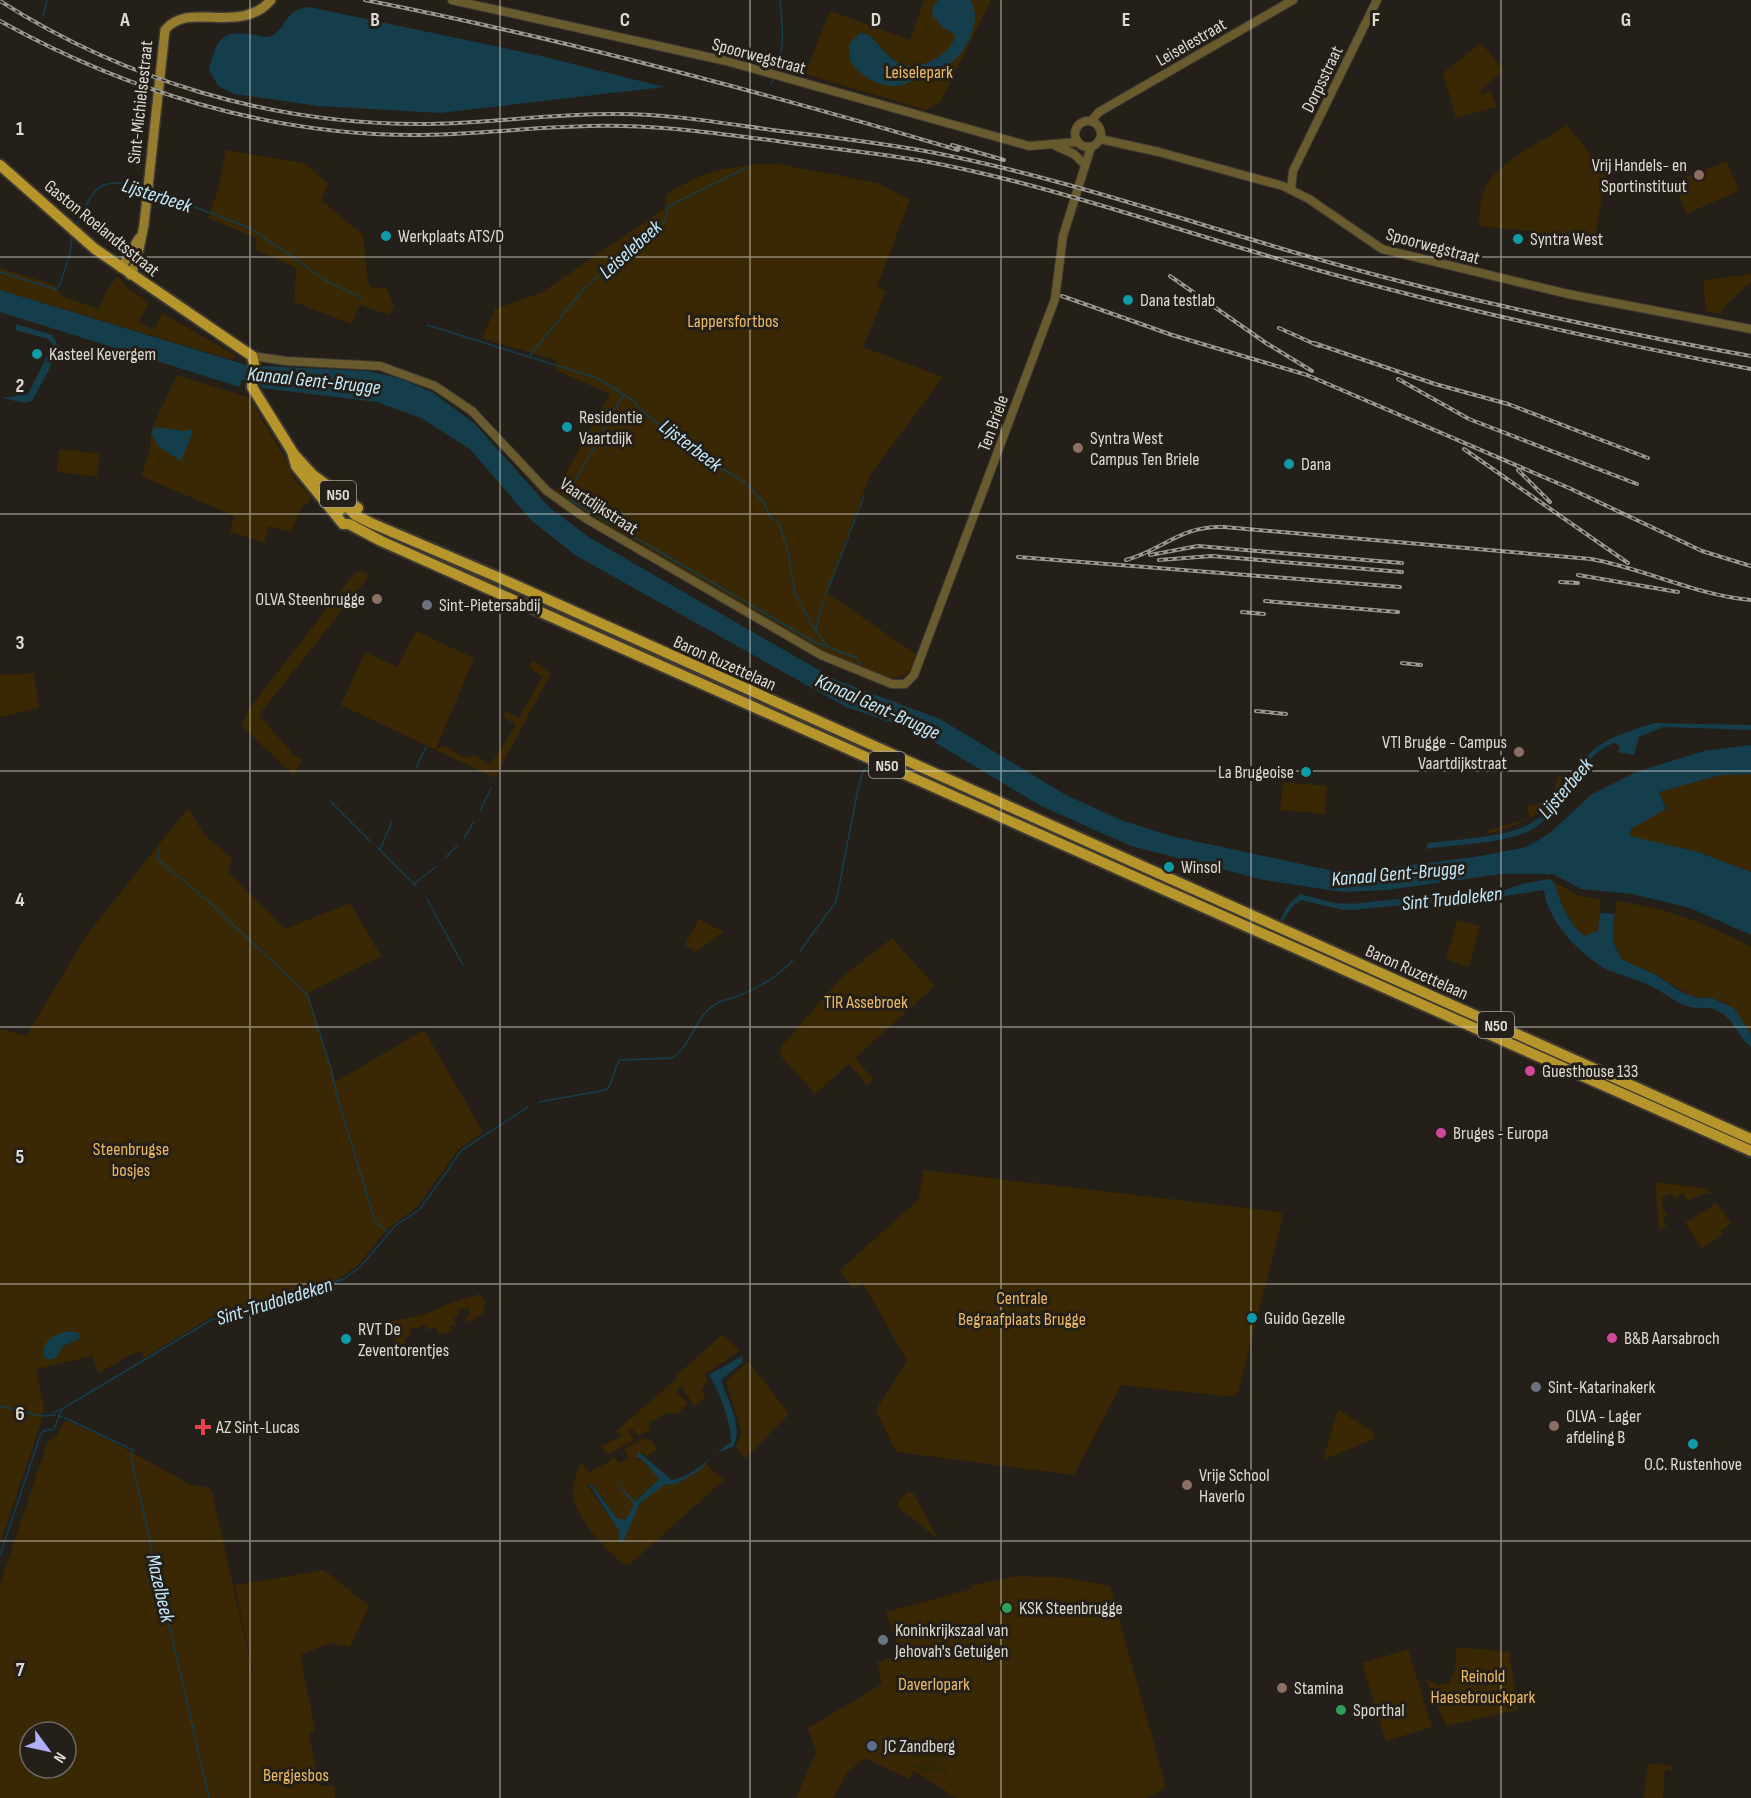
<svg xmlns="http://www.w3.org/2000/svg" width="1751" height="1798" viewBox="0 0 1751 1798" font-family="'Sofia Sans Condensed',sans-serif">
  <style>
    .green { fill: #3a2703; fill-rule: evenodd }
    .sand { fill: #2f2706 }
    .water { fill: #153e4d }
    .lines { fill: none; stroke-linecap: round; stroke-linejoin: round }
    .stream { stroke: #153e4d; stroke-width: 1.5 }
    .canal { stroke: #153e4d; stroke-width: 6 }
    .tertiary-casing { stroke: #3e3932; stroke-width: 10 }
    .secondary-casing { stroke: #3e3932; stroke-width: 12 }
    .primary-casing { stroke: #3e3932; stroke-width: 14 }
    .tertiary { stroke: #6a5b2e; stroke-width: 8 }
    .secondary { stroke: #957c2e; stroke-width: 9 }
    .primary { stroke: #b6952a; stroke-width: 10 }
    .rail-casing { stroke: #9a9790; stroke-width: 4 }
    .rail { stroke: #241f18; stroke-width: 1.5; stroke-dasharray: 4.5; stroke-linecap: butt }
    .grid { fill: none; stroke: #dedbd5; stroke-width: 1.5; stroke-opacity: 0.55 }
    .education-dot { fill: #8d6e63; stroke: #241f18; stroke-width: 2 }
    .culture-dot { fill: #0f9aa8; stroke: #241f18; stroke-width: 2 }
    .worship-dot { fill: #6b7280; stroke: #241f18; stroke-width: 2 }
    .hotel-dot { fill: #d1479c; stroke: #241f18; stroke-width: 2 }
    .health-dot { fill: #e0444e; stroke: #241f18; stroke-width: 2 }
    .leisure-dot { fill: #2e9e5b; stroke: #241f18; stroke-width: 2 }
    .service-dot { fill: #5c6f8a; stroke: #241f18; stroke-width: 2 }
    .labels { text-anchor: middle; stroke-width: 6; stroke-linejoin: round; paint-order: stroke }
    .shield { fill: #241f18; stroke: #a6a39c; stroke-width: 1.5 }
    .shield-label { font-size: 16px; font-weight: bold; fill: #dedbd5 }
    .street-label { font-size: 18px; fill: #dedbd5; stroke: #241f18 }
    .park-label { font-size: 18px; fill: #edba66; stroke: #241f18 }
    .poi-label { font-size: 18px; fill: #dedbd5; stroke: #241f18; text-anchor: start }
    .water-label { font-size: 20px; font-style: italic; fill: #c3eafc; stroke: #241f18 }
    .grid-label { font-size: 20px; text-anchor: middle; font-weight: bold; fill: #dedbd5; stroke: #241f18; stroke-width: 6; stroke-linejoin: round; paint-order: stroke }
  </style>
  <rect width="100%" height="100%" fill="#241f18"/>
  <path class="green" d="M924,0H991L941,101L926,110L805,74L830,11L910,40Z
    M1481,43L1504,70L1480,91L1483,95L1490,90L1497,107L1456,118L1443,73Z
    M1567,125L1606,173L1595,238L1479,226C1480,211 1479,197 1487,184C1499,162 1546,139 1567,125Z
    M226,150L305,163L328,184L321,200L363,235L368,282L371,287L387,288L394,306L389,315L360,305L351,324L294,302L296,268L256,250V238L208,218L218,189Z
    M1727,161L1739,191L1686,214L1676,188L1682,179Z
    M778,164L878,183L910,200L877,287L886,291L863,347L943,377L870,475L828,589L829,594L917,655C914,663 911,674 901,677C879,683 843,661 823,652L563,499L556,491L610,394L557,371L555,360L482,338L495,309L541,293L665,208V196C697,172 738,163 778,164Z
    M0,268L55,285L62,296L99,309L105,293L117,276L129,289L149,303L138,323L155,329L162,313L235,355L232,360L0,290Z
    M1751,274V282L1727,304L1721,314L1706,311L1703,280Z
    M177,375L250,398L283,455L295,481L312,496L308,503L302,506L291,532L268,526L265,543L230,532L234,516L141,476L150,450L151,430Z
    M59,449L100,454L97,477L57,472Z
    M360,571L368,574L367,579L259,715L296,757L303,759L294,776L242,726L248,710L353,575Z
    M416,631L474,658L436,749L446,746L463,757L476,756L490,765L516,725L504,718L505,711L519,718L542,677L529,667L532,660L551,673L495,778L341,705L365,652L397,667Z
    M34,673L39,708L0,717V675Z
    M1751,774V872L1698,852L1630,837V829L1665,809L1659,792L1720,775Z
    M1557,777H1562C1557,813 1517,826 1487,834L1489,830L1530,818L1526,805C1545,807 1556,795 1557,777Z
    M1283,782L1327,786L1325,814L1280,810Z
    M188,808L204,834L232,859L228,872L285,929L350,903L381,956L308,993L335,1082L424,1030L483,1132L458,1150L417,1207L389,1228L357,1266L335,1281L210,1318L144,1358L142,1352L134,1353L99,1373L92,1356L36,1369L44,1407L41,1422L0,1544V1029L26,1036L86,936Z
    M1554,882L1579,896L1601,900L1598,931L1584,936C1567,921 1561,904 1554,882Z
    M1616,901C1664,908 1708,923 1751,947V1034L1734,1008L1722,1001L1691,996L1656,975L1621,959L1613,941Z
    M699,919L724,932L696,952L685,945Z
    M1457,920L1480,926L1469,967L1446,959Z
    M892,938L935,986L855,1058L873,1079L867,1085L849,1064L815,1094L780,1055L782,1051L779,1049L842,977Z
    M923,1170L1280,1212L1283,1216L1238,1393L1233,1397L1121,1385L1074,1475L896,1452L876,1410L907,1361L863,1283L853,1288L839,1271L919,1199Z
    M1655,1182L1708,1189L1711,1194L1705,1193L1687,1201L1683,1193L1675,1199L1670,1193L1661,1199L1664,1204L1661,1206L1667,1215L1662,1218L1667,1225L1659,1230Z
    M1716,1203L1731,1223L1721,1231L1723,1234L1702,1249L1685,1223Z
    M480,1294L486,1303L483,1305L485,1312L468,1323L466,1317L470,1315L468,1307L458,1310L459,1316L454,1318L456,1324L450,1326L452,1332L438,1334L436,1327L427,1330L425,1325L409,1330L410,1336L405,1338L406,1343L401,1345L403,1352H400L387,1322L427,1314L447,1304Z
    M720,1336H725L740,1351L705,1374L707,1383L701,1389L706,1397L694,1406L681,1385L677,1392L688,1403L677,1414L667,1413L650,1422L649,1430L639,1436L632,1429L629,1431L634,1440L608,1455L601,1447L623,1435L615,1432L676,1379L679,1381L676,1376Z
    M748,1361L789,1414L745,1459L736,1447L742,1432L726,1382Z
    M1338,1409L1374,1433V1439L1323,1460Z
    M65,1420L115,1443L191,1485L209,1488L212,1492L260,1705L235,1585L324,1570L369,1606L350,1647L331,1643L300,1655L315,1729L309,1735L320,1786H334L335,1798H0V1585L48,1441L58,1434ZM30,1732H66V1768H30Z
    M642,1439L651,1440L657,1449L647,1457L641,1452L638,1460L642,1459L658,1475V1480L638,1498L627,1519L619,1520L591,1484L588,1486L619,1531L618,1538C631,1520 642,1492 665,1485C683,1479 692,1478 706,1463L717,1475L725,1479L629,1565H625C606,1552 575,1517 573,1494C572,1483 577,1472 581,1462L590,1472L611,1460L613,1455L619,1463L628,1458L624,1449Z
    M908,1492L914,1494L938,1539L898,1507L899,1501Z
    M1017,1576L1069,1578L1110,1586L1166,1787L1146,1798H957L914,1771L909,1779L865,1758L847,1773L833,1798H796L816,1752L808,1728L882,1684L877,1662L900,1655L886,1612L968,1590L973,1585Z
    M1456,1647L1509,1652L1518,1710L1446,1726L1426,1679L1437,1685L1449,1683L1455,1670Z
    M1408,1649L1432,1727L1386,1741L1362,1663Z
    M1648,1763L1672,1766V1770H1665L1663,1798H1644Z"/>
  <path class="sand" d="M916,1742L930,1751L938,1746L939,1751L935,1753H944L946,1763L936,1757L934,1759L942,1769L948,1768L949,1773L945,1774L943,1770L923,1772L912,1766L927,1761L930,1766L933,1762L930,1758H915Z"/>
  <path class="water" d="M939,0H970C984,19 966,53 949,65C940,71 929,76 919,78C911,80 905,86 897,86C877,87 862,76 850,61L849,44L860,33L868,34C890,56 899,77 933,60C943,55 952,47 955,37L954,34L943,27L932,15L933,5Z
    M309,7L537,55L664,87L440,113L319,106L234,94L218,86L209,70C217,39 221,29 255,35C262,36 267,39 273,35C289,24 285,10 309,7Z
    M0,290L246,365L248,369L261,370L262,366L368,371L398,378L432,392L474,423L550,508L590,538L836,680L940,719L1066,795L1121,820L1171,836L1334,871H1366L1474,857L1523,848L1537,841L1551,832L1592,794L1636,772L1704,751L1751,745V774L1720,775L1659,792L1666,809L1631,829L1630,836L1698,852L1751,872V935L1690,908L1632,894L1581,889L1553,874H1501L1387,890L1343,892L1264,880L1131,846L1041,806L916,731L846,707L575,555L531,520L470,449L421,418L377,402L262,388L259,382L241,380L240,387L0,312Z
    M16,324L52,335L58,345L49,370L32,401L25,403L2,398L28,394L53,344L48,339L15,330Z
    M155,427L183,431L192,429L193,432L181,461C169,453 153,447 152,431Z
    M1654,723L1751,725V730L1663,727L1639,737L1634,755L1618,752L1620,746L1614,743C1578,756 1567,805 1536,827C1511,844 1457,844 1427,849V843C1457,839 1503,838 1530,824C1558,809 1568,777 1588,755C1605,737 1631,731 1654,723Z
    M1549,879L1554,882C1561,904 1567,921 1584,936L1598,931L1600,913L1614,914L1613,941L1621,959L1656,975L1683,993L1697,998H1712L1734,1008L1751,1034V1047C1737,1036 1734,1019 1718,1011C1708,1005 1697,1010 1687,1006C1675,1002 1663,992 1651,986C1637,979 1622,976 1608,970C1581,956 1547,921 1544,890L1504,896L1503,891L1521,884Z
    M1444,893L1472,894L1471,898L1372,908V902Z
    M1300,894L1334,903L1361,904V909L1344,910L1301,900L1292,907L1283,921L1280,920L1289,904Z
    M69,1331L79,1333V1339L63,1346L56,1358L49,1360L44,1357C41,1340 55,1334 69,1331Z
    M742,1356L743,1362L721,1380C727,1400 744,1426 733,1447L716,1453L699,1471L676,1484L664,1485L640,1503L624,1540L621,1543L619,1542V1531L589,1484H591L617,1518L625,1520L634,1505L613,1478L635,1502L659,1479L642,1459L636,1457L639,1452L672,1480C695,1476 712,1455 731,1442C731,1422 719,1390 709,1375Z"/>
  <g class="lines">
    <path class="stream" d="M43,15L47,0
      M776,67C786,45 782,24 780,0
      M771,85L773,80
      M151,190L252,229L325,280L362,298
      M77,225C95,184 99,177 144,187
      M0,272L55,289L59,287L70,254L72,235
      M427,325L597,378L634,401L640,409L662,427L669,428L678,439L703,458L745,482L765,504L769,516L779,523L788,552L795,593L811,624L828,647L857,658L860,666
      M530,355L583,290L632,245L664,222L669,206L748,167
      M613,525L570,500L569,492L623,395
      M629,534L816,643L826,646
      M825,597L864,496
      M816,629L823,601
      M416,768L426,747
      M330,801L371,842
      M480,811L491,788
      M464,838L473,823
      M377,847L416,886
      M380,849L392,822
      M159,850L158,859L161,862L208,901L307,994L331,1068L337,1096L375,1221L387,1232
      M445,858L457,846
      M415,883L436,867
      M427,899L463,965
      M800,951L836,902L857,794L862,774L867,767
      M539,1102L606,1090C615,1082 612,1070 620,1060L672,1058C693,1045 694,1016 716,1004C722,1000 731,999 738,996C759,987 778,977 793,960
      M0,1406L41,1416L55,1415
      M53,1413L62,1409
      M58,1416L62,1417
      M65,1418L133,1450L131,1458L209,1798
      M0,1555L40,1436L43,1431L54,1429L62,1409L211,1320L344,1279L360,1267L395,1226L420,1209L462,1150L528,1107"/>
    <path class="canal" d="M1355,907L1378,904"/>
    <defs>
      <path id="tertiary" d="M452,0L726,61L1029,146L1078,142
        M1091,121L1099,112L1293,0
        M1075 134a13 13 0 1 1 26 0a13 13 0 1 1-26 0Z
        M1100,139L1159,152L1283,186L1309,199L1382,249L1568,294L1751,329
        M1056,146L1074,154L1084,164
        M1291,189L1293,171L1377,0
        M252,356L286,361L380,366L435,386L472,411L547,491L585,518L821,655L892,684H905L914,675L1055,299L1063,236L1091,147"/>
      <path id="secondary" d="M121,268L139,238
        M130,275L136,264L144,225L165,30C189,0 240,36 271,0"/>
      <path id="primary" d="M0,165L95,249L252,356L254,364L252,387L295,456
        M292,452L296,466L343,524H349L381,541L1751,1151
        M292,452L313,475L358,508
        M337,514L341,508L348,507L355,515L371,523L495,576L1751,1139"/>
    </defs>
    <use href="#tertiary" class="tertiary-casing"/>
    <use href="#secondary" class="secondary-casing"/>
    <use href="#primary" class="primary-casing"/>
    <use href="#tertiary" class="tertiary"/>
    <use href="#secondary" class="secondary"/>
    <use href="#primary" class="primary"/>
    <defs>
      <path id="rail" d="M365,0C565,39 762,92 958,150
        M0,1C126,81 271,124 420,124C487,124 553,113 619,114C671,114 722,123 772,130C823,136 874,142 925,151C1064,177 1199,226 1335,264C1472,302 1611,331 1751,356
        M0,21C126,91 269,135 414,135C483,135 552,124 622,126C676,127 730,135 784,142C828,148 874,153 918,160C1051,184 1180,232 1310,268C1456,309 1603,341 1751,369
        M952,145L1004,160
        M1170,276L1266,343L1312,371
        M1062,296L1172,335L1307,375L1569,488L1702,551L1751,566
        M1279,328L1319,346
        M1314,343L1435,384L1508,404L1648,458
        M1398,379L1469,419L1637,484
        M1464,449L1628,563
        M1518,470L1550,502
        M1150,555L1198,546L1402,563
        M1018,557L1400,587
        M1126,560C1163,550 1181,525 1224,527L1591,559C1646,569 1695,595 1751,600
        M1159,560L1212,556L1402,572
        M1578,575L1678,592
        M1560,582L1578,583
        M1265,601L1398,612
        M1242,612L1264,614
        M1402,663L1421,665
        M1256,711L1286,714"/>
    </defs>
    <use href="#rail" class="rail-casing"/>
    <use href="#rail" class="rail"/>
  </g>
  <path class="grid" d="M250,0V1798M500,0V1798M750,0V1798M1001,0V1798M1251,0V1798M1501,0V1798M0,257H1751M0,514H1751M0,771H1751M0,1027H1751M0,1284H1751M0,1541H1751"/>
  <g class="education-dot">
    <circle cx="1699" cy="175" r="6"/>
    <circle cx="1078" cy="448" r="6"/>
    <circle cx="377" cy="599" r="6"/>
    <circle cx="1519" cy="752" r="6"/>
    <circle cx="1554" cy="1426" r="6"/>
    <circle cx="1187" cy="1485" r="6"/>
    <circle cx="1282" cy="1688" r="6"/>
  </g>
  <g class="culture-dot">
    <circle cx="386" cy="236" r="6"/>
    <circle cx="1518" cy="239" r="6"/>
    <circle cx="1128" cy="300" r="6"/>
    <circle cx="37" cy="354" r="6"/>
    <circle cx="567" cy="427" r="6"/>
    <circle cx="1289" cy="464" r="6"/>
    <circle cx="1306" cy="772" r="6"/>
    <circle cx="1169" cy="867" r="6"/>
    <circle cx="1252" cy="1318" r="6"/>
    <circle cx="346" cy="1339" r="6"/>
    <circle cx="1693" cy="1444" r="6"/>
  </g>
  <g class="worship-dot">
    <circle cx="427" cy="605" r="6"/>
    <circle cx="1536" cy="1387" r="6"/>
    <circle cx="883" cy="1640" r="6"/>
  </g>
  <g class="hotel-dot">
    <circle cx="1530" cy="1071" r="6"/>
    <circle cx="1441" cy="1133" r="6"/>
    <circle cx="1612" cy="1338" r="6"/>
  </g>
  <path class="health-dot" d="M200 1418h6v6h6v6h-6v6h-6v-6h-6v-6h6z"/>
  <g class="leisure-dot">
    <circle cx="1007" cy="1608" r="6"/>
    <circle cx="1341" cy="1710" r="6"/>
  </g>
  <circle class="service-dot" cx="872" cy="1746" r="6"/>
  <g class="labels">
    <g class="shield">
      <rect x="320" y="481" width="36" height="26" rx="4.5"/>
      <rect x="869" y="752" width="36" height="26" rx="4.5"/>
      <rect x="1478" y="1012" width="36" height="26" rx="4.5"/>
    </g>
    <g class="shield-label">
      <text x="338" y="500">N50</text>
      <text x="887" y="771">N50</text>
      <text x="1496" y="1031">N50</text>
    </g>
    <g class="street-label">
      <text transform="translate(1191 42) rotate(-30)" y="6">Leiselestraat</text>
      <text transform="translate(759 56) rotate(15)" y="6">Spoorwegstraat</text>
      <text transform="translate(1322 79) rotate(-64)" y="6">Dorpsstraat</text>
      <text transform="translate(140 102) rotate(-84)" y="6">Sint-Michielsestraat</text>
      <text transform="translate(102 228) rotate(39)" y="6">Gaston Roelandtsstraat</text>
      <text transform="translate(1433 246) rotate(15)" y="6">Spoorwegstraat</text>
      <text transform="translate(993 423) rotate(-70)" y="6">Ten Briele</text>
      <text transform="translate(599 506) rotate(33)" y="6">Vaartdijkstraat</text>
      <text transform="translate(725 663) rotate(24)" y="6">Baron Ruzettelaan</text>
      <text transform="translate(1417 972) rotate(24)" y="6">Baron Ruzettelaan</text>
    </g>
    <g class="park-label">
      <text x="919" y="78">Leiselepark</text>
      <text x="733" y="327">Lappersfortbos</text>
      <text x="866" y="1008">TIR Assebroek</text>
      <text x="131" y="1155">Steenbrugse<tspan x="131" dy="21">bosjes</tspan></text>
      <text x="1022" y="1304">Centrale<tspan x="1022" dy="21">Begraafplaats Brugge</tspan></text>
      <text x="1483" y="1682">Reinold<tspan x="1483" dy="21">Haesebrouckpark</tspan></text>
      <text x="934" y="1690">Daverlopark</text>
      <text x="296" y="1781">Bergjesbos</text>
    </g>
    <g class="poi-label">
      <text x="1687" y="171" text-anchor="end">Vrij Handels- en<tspan x="1687" dy="21">Sportinstituut</tspan></text>
      <text x="398" y="242">Werkplaats ATS/D</text>
      <text x="1530" y="245">Syntra West</text>
      <text x="1140" y="306">Dana testlab</text>
      <text x="49" y="360">Kasteel Kevergem</text>
      <text x="579" y="423">Residentie<tspan x="579" dy="21">Vaartdijk</tspan></text>
      <text x="1090" y="444">Syntra West<tspan x="1090" dy="21">Campus Ten Briele</tspan></text>
      <text x="1301" y="470">Dana</text>
      <text x="365" y="605" text-anchor="end">OLVA Steenbrugge</text>
      <text x="439" y="611">Sint-Pietersabdij</text>
      <text x="1507" y="748" text-anchor="end">VTI Brugge - Campus<tspan x="1507" dy="21">Vaartdijkstraat</tspan></text>
      <text x="1294" y="778" text-anchor="end">La Brugeoise</text>
      <text x="1181" y="873">Winsol</text>
      <text x="1542" y="1077">Guesthouse 133</text>
      <text x="1453" y="1139">Bruges - Europa</text>
      <text x="1264" y="1324">Guido Gezelle</text>
      <text x="358" y="1335">RVT De<tspan x="358" dy="21">Zeventorentjes</tspan></text>
      <text x="1624" y="1344">B&amp;B Aarsabroch</text>
      <text x="1548" y="1393">Sint-Katarinakerk</text>
      <text x="1566" y="1422">OLVA - Lager<tspan x="1566" dy="21">afdeling B</tspan></text>
      <text x="216" y="1433">AZ Sint-Lucas</text>
      <text x="1693" y="1470" text-anchor="middle">O.C. Rustenhove</text>
      <text x="1199" y="1481">Vrije School<tspan x="1199" dy="21">Haverlo</tspan></text>
      <text x="1019" y="1614">KSK Steenbrugge</text>
      <text x="895" y="1636">Koninkrijkszaal van<tspan x="895" dy="21">Jehovah's Getuigen</tspan></text>
      <text x="1294" y="1694">Stamina</text>
      <text x="1353" y="1716">Sporthal</text>
      <text x="884" y="1752">JC Zandberg</text>
    </g>
    <g class="water-label">
      <text transform="translate(157 195) rotate(18)" y="7">Lijsterbeek</text>
      <text transform="translate(630 249) rotate(-42)" y="7">Leiselebeek</text>
      <text transform="translate(314 380) rotate(6)" y="7">Kanaal Gent-Brugge</text>
      <text transform="translate(691 445) rotate(37)" y="7">Lijsterbeek</text>
      <text transform="translate(878 706) rotate(24)" y="7">Kanaal Gent-Brugge</text>
      <text transform="translate(1565 788) rotate(-50)" y="7">Lijsterbeek</text>
      <text transform="translate(1398 873) rotate(-5)" y="7">Kanaal Gent-Brugge</text>
      <text transform="translate(1452 898) rotate(-6)" y="7">Sint Trudoleken</text>
      <text transform="translate(274 1301) rotate(-17)" y="7">Sint-Trudoledeken</text>
      <text transform="translate(161 1588) rotate(77)" y="7">Mazelbeek</text>
    </g>
  </g>
  <g class="grid-label">
    <text x="125" y="26">A</text>
    <text x="375" y="26">B</text>
    <text x="625" y="26">C</text>
    <text x="876" y="26">D</text>
    <text x="1126" y="26">E</text>
    <text x="1376" y="26">F</text>
    <text x="1626" y="26">G</text>
    <text x="20" y="135">1</text>
    <text x="20" y="392">2</text>
    <text x="20" y="649">3</text>
    <text x="20" y="906">4</text>
    <text x="20" y="1163">5</text>
    <text x="20" y="1420">6</text>
    <text x="20" y="1676">7</text>
  </g>
  <g transform="translate(48 1750) rotate(123)"><circle r="28" fill="#241f18" stroke="#6e6a64" stroke-width="1.5"/>
  <path d="M0-4.5L10 22L0 15L-10 22Z" fill="#afaefa"/>
  <text y="-9" font-size="16" font-weight="bold" text-anchor="middle" fill="#dedbd5">N</text>
  </g>
</svg>
